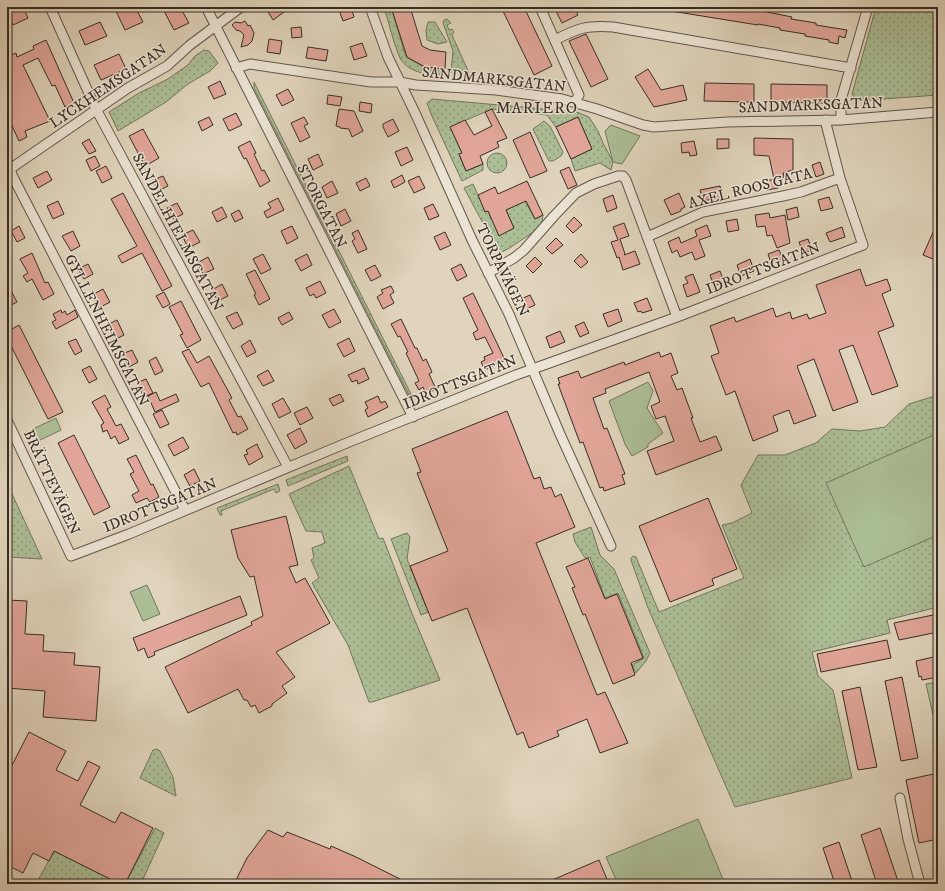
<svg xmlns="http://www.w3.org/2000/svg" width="945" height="891" viewBox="0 0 945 891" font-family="'IM FELL DW Pica',serif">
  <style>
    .grass { fill: url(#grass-dots); stroke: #72765e }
    .green { fill: #acbe96; stroke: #72765e }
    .building { fill: #e1a699; stroke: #372d25 }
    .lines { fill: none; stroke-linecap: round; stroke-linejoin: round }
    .minor-casing { stroke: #61574b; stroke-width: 11 }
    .minor { stroke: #ebe3d3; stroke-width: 9 }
    .labels { text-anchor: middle; stroke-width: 3; stroke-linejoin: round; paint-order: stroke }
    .street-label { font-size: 15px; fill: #372d25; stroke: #ebe3d3 }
    .neighbourhood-label { font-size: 16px; letter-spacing: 1px; fill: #372d25; stroke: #ebe3d3 }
  </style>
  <defs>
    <pattern id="grass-dots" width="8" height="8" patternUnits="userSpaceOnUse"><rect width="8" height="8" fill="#acbe96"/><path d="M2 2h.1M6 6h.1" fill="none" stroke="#8d9b7a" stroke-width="1.8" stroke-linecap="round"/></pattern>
  </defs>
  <rect width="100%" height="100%" fill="#e0d4bc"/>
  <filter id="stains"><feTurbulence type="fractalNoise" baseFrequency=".005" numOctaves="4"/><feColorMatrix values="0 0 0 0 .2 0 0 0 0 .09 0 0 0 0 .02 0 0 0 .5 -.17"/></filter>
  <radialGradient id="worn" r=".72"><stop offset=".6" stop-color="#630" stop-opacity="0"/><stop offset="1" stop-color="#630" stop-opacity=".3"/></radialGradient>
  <path class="grass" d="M384,7H391L406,57L424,67L444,69V73C431,78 406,71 400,58C393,42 389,23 384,7Z
    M876,7H938V95L856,101L852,94Z
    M447,19L451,23L447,25L449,30L452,29L454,32L452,35L469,73L451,72L453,51L443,23L444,20Z
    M428,22H435L447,42L438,44L427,40L426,30Z
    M204,50L209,51L218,63L210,71L188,84L166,102L118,131L109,112L139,93L168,79L188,65L195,56Z
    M254,82L414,400L412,401L254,88Z
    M432,99L577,112L589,117L598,131L603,143L613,162L611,170L600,163L575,171L571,159L592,149L578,117L556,127L547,115L492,109L450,127L462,153L459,155L466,171L483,164V170L462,181L431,114L427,103Z
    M544,121L550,126L563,152L561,156L553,161H549L533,129Z
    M487 163a10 10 0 1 1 20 0a10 10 0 1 1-20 0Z
    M473,184L485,211H488L499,235L514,228L506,210L525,201L535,219L543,215L541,227L508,249L499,253L464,188Z
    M938,395V607L887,620L890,633L812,652L818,676L833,690L852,778L735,807L648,608L631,560V558L633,556L636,557L659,612L744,578L722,525L732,523L752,513L741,485L758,455H785L816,443L832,429L860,431L885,427L909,404Z
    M347,456L348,461L288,486L286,480Z
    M349,466L379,539L383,538L411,611L440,680L372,702H369L348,645L312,583L319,578L311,560L314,558L312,548L325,543L322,532L306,531L289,494Z
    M7,483L42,559L7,557Z
    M278,484L280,491L276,493L274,489L221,511L222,515H220L217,508Z
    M591,527L600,555L614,569L650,653L646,661L636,673L632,665L644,658L618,593L605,598L590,557L585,558L575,542L573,534Z
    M407,533L410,537L407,559L426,607L437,602L439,608L421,615L391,539Z
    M157,749L160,751L173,777L176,796L140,778L153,750Z
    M155,828L164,833L143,879L142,884H125Z
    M54,851L120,884H36Z"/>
  <path class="green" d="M611,125L640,136L622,164L613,162L605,131Z
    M648,382L653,391L647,408L663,433L648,444V447L632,456L625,444L609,401Z
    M56,418L61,430L38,441L33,429Z
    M938,433V535L864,567L826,483Z
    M147,585L160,614L143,621L130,592Z
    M938,682V714L933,715L926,684Z
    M698,819L725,884H618L606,857Z"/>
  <path class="building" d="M7,7H23L28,18L13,25L7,11Z
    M114,7H135L143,22L125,30Z
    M162,7H180L189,23L174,30Z
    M265,7H281L284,12L273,20Z
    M338,7H351L354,17L343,21Z
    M391,7H410L422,46L430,50L446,52L445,69L425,67L407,57Z
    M501,7H524L552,66L534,75Z
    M554,7H574L578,15L562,23Z
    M672,7H721L732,9L733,7H750L767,10V12L792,17L791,19L816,23V25L847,30L845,38L839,36L838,44L829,42V40L805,36V34L780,30V28L758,24V25L671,11Z
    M245,21L248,26L250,25L254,33L252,41L248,45L241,47L244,35L240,31L236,30L232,25L235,22L241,23Z
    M100,22L107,36L85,45L79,31Z
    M301,27L302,37L292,38L291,28Z
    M586,34L608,79L591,87L569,41Z
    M269,39L282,41L280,54L267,52Z
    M46,40L74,103L65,107L55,85L52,86L38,58L23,65L50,121L25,131L27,137L19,141L7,115V57L16,53L17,57L34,49L33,46Z
    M362,43L367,56L354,60L350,47Z
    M308,47L328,50L326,61L306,58Z
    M119,54L126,69L101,80L94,65Z
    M648,69L661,90L683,85L687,100L654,107L635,77Z
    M220,81L226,94L214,99L208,87Z
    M705,83L754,84V102L704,101Z
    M771,84L827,85V103L771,102Z
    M288,89L294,100L282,106L276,95Z
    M328,95L342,97L340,106L327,104Z
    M360,102L372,104L371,113L359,111Z
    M339,109L354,111L363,131L352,137L349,129L340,128V127L336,126Z
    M492,109L507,138L497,142L499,147L480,156L483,164L466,171L459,154L462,153L450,127L465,120L474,135L492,126L485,112Z
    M236,113L242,125L229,131L223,119Z
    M209,117L213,125L202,131L198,122Z
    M304,117L308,124L304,126L310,137L300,142L291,123Z
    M578,117L592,149L571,159L556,127Z
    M393,119L399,131L388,137L383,127V124Z
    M143,129L159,158L145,166L129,136Z
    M530,132L547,171L530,178L513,140Z
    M754,138L793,139V170L783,173L784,177L774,179L769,156L754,155Z
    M89,139L96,151L89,154L82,143Z
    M717,139H729V148L717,149Z
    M250,141L256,153L254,154L262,171L264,170L270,181L260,187L246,158L244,159L238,147Z
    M694,141L697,155L690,156L689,152L682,153L681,143Z
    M407,147L413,160L401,166L395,152Z
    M318,154L323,165L313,170L308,159Z
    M95,156L100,166L91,171L86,160Z
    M820,162L824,174L816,177L812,165Z
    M106,166L112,178L102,183L96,171Z
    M569,167L577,185L568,189L560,171Z
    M47,171L52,180L38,188L33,178Z
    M402,175L405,182L394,188L391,181Z
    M163,176L168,186L158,191L153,180Z
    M419,176L425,188L414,193L408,181Z
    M366,178L370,186L360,191L356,183Z
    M776,179L778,188L767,190L765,181Z
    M332,181L338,193L327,198L322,187Z
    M527,181L543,215L535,219L526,201L506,210L514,228L499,236L488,211L485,212L478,195L495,187L498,194Z
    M720,186L722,197L703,201L700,190Z
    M123,193L172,286L162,291L142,253L122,263L118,256L137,246L111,199Z
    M679,193L685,207L681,209V211L671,215L664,200Z
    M613,195L617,208L607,212L603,199Z
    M829,197L833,208L821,211L818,200Z
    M278,198L284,210L267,218L264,212L271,208L268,203Z
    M58,201L64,214L53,219L47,206Z
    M177,203L183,214L173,219L167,208Z
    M433,204L439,216L429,220L424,208Z
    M222,207L227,217L217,222L212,212Z
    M797,207L799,217L788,220L786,210Z
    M345,209L351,221L341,226L336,214Z
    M239,210L243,218L235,222L231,214Z
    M769,213L770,218L785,215L790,243L777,248L772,235L767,236L765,226L757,227L755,215Z
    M574,217L582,225L573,233L566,226Z
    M737,219L739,230L728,232L726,221Z
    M938,221V261L923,255Z
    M624,223L629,236L620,239L625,254L624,255L635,251L640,264L623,270L619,257L617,258L611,242L618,240L613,227Z
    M707,225L711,236L699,240L705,256L695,260L692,252L680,257L677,250L672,253L668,242L679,237L681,243L697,236L695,230Z
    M19,226L25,238L17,242L11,231Z
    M292,226L298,238L287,244L281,231Z
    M842,227L845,237L830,242L826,233Z
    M193,230L200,242L188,248L182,235Z
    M358,230L367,249L358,253L352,241L355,239L352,233Z
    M73,231L80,246L71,251L62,236Z
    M445,232L451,245L440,250L434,237Z
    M556,238L563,245L552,254L546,248Z
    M808,239L812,250L803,253L799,242Z
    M779,250L783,259L771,263L768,254Z
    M32,253L45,283L48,282L54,294L43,300L32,279L27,282L23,276L28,273L20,259Z
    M263,254L271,269L261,274L253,259Z
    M307,254L312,265L301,271L295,260Z
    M581,254L588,262L581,268L574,261Z
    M208,257L214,269L203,274L197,263Z
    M535,257L542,264L533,273L526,266Z
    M750,259L754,271L741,276L737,265Z
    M88,264L93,274L84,279L78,269Z
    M461,264L467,276L457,281L451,269Z
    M375,265L381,276L371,281L365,270Z
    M860,269L866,286L887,279L891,290L882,294L894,326L878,332L898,386L872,395L853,345L839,350L858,402L833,411L814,359L797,366L816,416L794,424L789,410L773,416L778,431L753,441L735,391L726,395L711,356L719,353L710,326L734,317L736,322L773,308L776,317L790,312L792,319L807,314L809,319L826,313L816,285Z
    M255,270L270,299L259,305L254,295L256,294L246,274Z
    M720,271L724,282L714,286L710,275Z
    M693,274L700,292L687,297L683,285L688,283L685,277Z
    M320,281L326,293L316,298L314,294L310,296L306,288Z
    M7,283L17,302L7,307Z
    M222,284L228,296L218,301L212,290Z
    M391,286L394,292L390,295L394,303L383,309L377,297L383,293L381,290Z
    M103,289L110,302L99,308L92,295Z
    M164,292L170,304L163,308L156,296Z
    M473,293L505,360L485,370L481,362L485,360L484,357L493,353L485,337L476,340L473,333L478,330L463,298Z
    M530,295L535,305L526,309L521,299Z
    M647,298L652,310L642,313L641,311L638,312L634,303Z
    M181,301L201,340L187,348L180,335L183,334L169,307Z
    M334,309L341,322L329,328L322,315Z
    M618,309L622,321L608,327L603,314Z
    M61,310L62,313L65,311L67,315L75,310L78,317L56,329L52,322L56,320L53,314Z
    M237,312L243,324L233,329L226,317Z
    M289,312L293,319L282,325L278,318Z
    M401,319L415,348H417L423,361L426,359L432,372L429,374L436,389L426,394L423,387L419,390L415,383L419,381L406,353L408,352L400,336L398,337L391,324Z
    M117,320L124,335L116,339L114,335L113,336L107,325Z
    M584,322L589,333L580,337L575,326Z
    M19,325L63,412L48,419L7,338V332Z
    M560,331L565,342L550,348L546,337Z
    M349,338L355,351L344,357L337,344Z
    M76,339L82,351L75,355L68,342Z
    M250,340L256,352L247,357L241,346Z
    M189,349L197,363L209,356L232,398L229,400L238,417L241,416L248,429L237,435L236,432L233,433L209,383L201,387L182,352Z
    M132,350L138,362L129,367L122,354Z
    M659,352L661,357L671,353L678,373L671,376L677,390L682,388L693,418H691L700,442L716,436L722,450L656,475L647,451L674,441L665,416L656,419L651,406L660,402L649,372L605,389L606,393L593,398L604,429L607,428L625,474L622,475L625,484L604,491L603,487L600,488L583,442L580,443L558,384H560L558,378L578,371L581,378L624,362L625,365Z
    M156,357L163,371L155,375L149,361Z
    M90,366L97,379L89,383L82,370Z
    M364,368L369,379L358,384L357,380L352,382L348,375Z
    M268,370L274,381L263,386L257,376Z
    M146,379L153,393L144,397L137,383Z
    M156,392L160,401L176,394L179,401L155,412L148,396Z
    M340,394L344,401L333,406L329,399Z
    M105,395L111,407L107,409L116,426L121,424L129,439L119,444L115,436L111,439L107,430L103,432L101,425L104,423L92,402Z
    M378,396L381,403L385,401L388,407L368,417L365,410L368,408L365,402Z
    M283,398L291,412L279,418L272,404Z
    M307,407L313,418L300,425L294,413Z
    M162,410L169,424L160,428L153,414Z
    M507,411L534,479L540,477L544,489L551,487L555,497L561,494L575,527L536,543L597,695L605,692L628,743L600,753L587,719L557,731L559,736L529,748L523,732L517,735L467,608L432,621L410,566L448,551L417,473L421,472L412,449Z
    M300,428L307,442L295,449L287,435Z
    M74,435L110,507L94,515L58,443Z
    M183,437L189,448L174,456L168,445Z
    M257,444L263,457L249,465L244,455L248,454L246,450Z
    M136,455L151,485L153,484L159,497L150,502L147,498L136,503L132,495L139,491L130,474L134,472L127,459Z
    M194,469L200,481L190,486L184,475Z
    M708,498L737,569L712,579L714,585L670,602L639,526Z
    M286,516L298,565L289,567L296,583L305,578L330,623L276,652L295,677L282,686L287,693L272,704V706L259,713L255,705L251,707L247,700H244L238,689L188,713L165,667L252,625L251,622L263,616L254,576L250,577L238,558L231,530Z
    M588,558L605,599L617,594L643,658L631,663L635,675L613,684L585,614L583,615L572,588L575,587L566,567Z
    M240,596L247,615L154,652L155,655L148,658L144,648L138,651L133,638Z
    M7,600L27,601L25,634L44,635L43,651L75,653L74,665L100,667L96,721L43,717L45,691L7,688Z
    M938,614V632L899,640L894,623Z
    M887,640L891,658L821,672L817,654Z
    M938,656V677L922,680L921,676L919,677L916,661Z
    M902,677L918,758L901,761L885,681Z
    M860,687L877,767L858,770L842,691Z
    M29,732L66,751L56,770L78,781L88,761L100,767L80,805L115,823L121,812L153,828L125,884H120L54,851L49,861L33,853L23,873L7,865V775Z
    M938,773V839L919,843L906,780Z
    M880,828L899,884H877L861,835Z
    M268,830L283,837L287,832L330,849L331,846L356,857L410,884H234L247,858Z
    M839,842L853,884H835L823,848Z
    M599,860L609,884H543Z"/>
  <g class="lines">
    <defs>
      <path id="minor" d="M50,7L96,109L288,467
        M206,7L413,417
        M370,7L388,57L416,115L472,240L509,314L560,434L611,546
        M540,7L579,95L575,102
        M555,40C578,28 587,25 613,27L851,68
        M236,68L250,64L371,82H399L416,85L496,90L562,99L597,109L643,125L654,127L727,122L841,120L938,112
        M841,120V100L868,7
        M7,161L13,177L185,510
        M7,171L128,88L167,66L190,45L241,7
        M647,237L703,212L783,196L801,192L840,178
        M488,273L514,258L524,250L554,216L576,193L594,184L618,176H623L626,180L677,317
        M7,420L71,556L129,534L349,442L516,375L677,317L863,245L840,178L825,120
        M900,798L908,839L920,884"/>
    </defs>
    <use href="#minor" class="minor-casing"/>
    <use href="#minor" class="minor"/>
  </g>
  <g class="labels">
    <g class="street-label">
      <text transform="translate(494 79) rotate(6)" y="5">SANDMARKSGATAN</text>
      <text transform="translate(108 86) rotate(-34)" y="5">LYCKHEMSGATAN</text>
      <text transform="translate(811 105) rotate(-2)" y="5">SANDMARKSGATAN</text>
      <text transform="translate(750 188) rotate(-14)" y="5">AXEL ROOS GATA</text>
      <text transform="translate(322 206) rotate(63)" y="5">STORGATAN</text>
      <text transform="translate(178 232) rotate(62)" y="5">SANDELHIELMSGATAN</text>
      <text transform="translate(763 268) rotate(-21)" y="5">IDROTTSGATAN</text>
      <text transform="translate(503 270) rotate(64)" y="5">TORPAVÄGEN</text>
      <text transform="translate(107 330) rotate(63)" y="5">GYLLENHEIMSGATAN</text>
      <text transform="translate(460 382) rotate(-22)" y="5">IDROTTSGATAN</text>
      <text transform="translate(52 482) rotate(65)" y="5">BRÄTTEVÄGEN</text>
      <text transform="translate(160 505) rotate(-22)" y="5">IDROTTSGATAN</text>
    </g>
    <g class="neighbourhood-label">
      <text x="537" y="113">MARIERO</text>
    </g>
  </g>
  <rect width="945" height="891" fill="none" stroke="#e0d4bc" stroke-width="24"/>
  <rect x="8" y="8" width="929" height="875" fill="none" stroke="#372d25" stroke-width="2"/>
  <rect x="12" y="12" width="921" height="867" fill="none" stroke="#372d25"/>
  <rect width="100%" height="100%" filter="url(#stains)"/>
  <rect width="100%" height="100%" fill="url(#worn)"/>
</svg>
